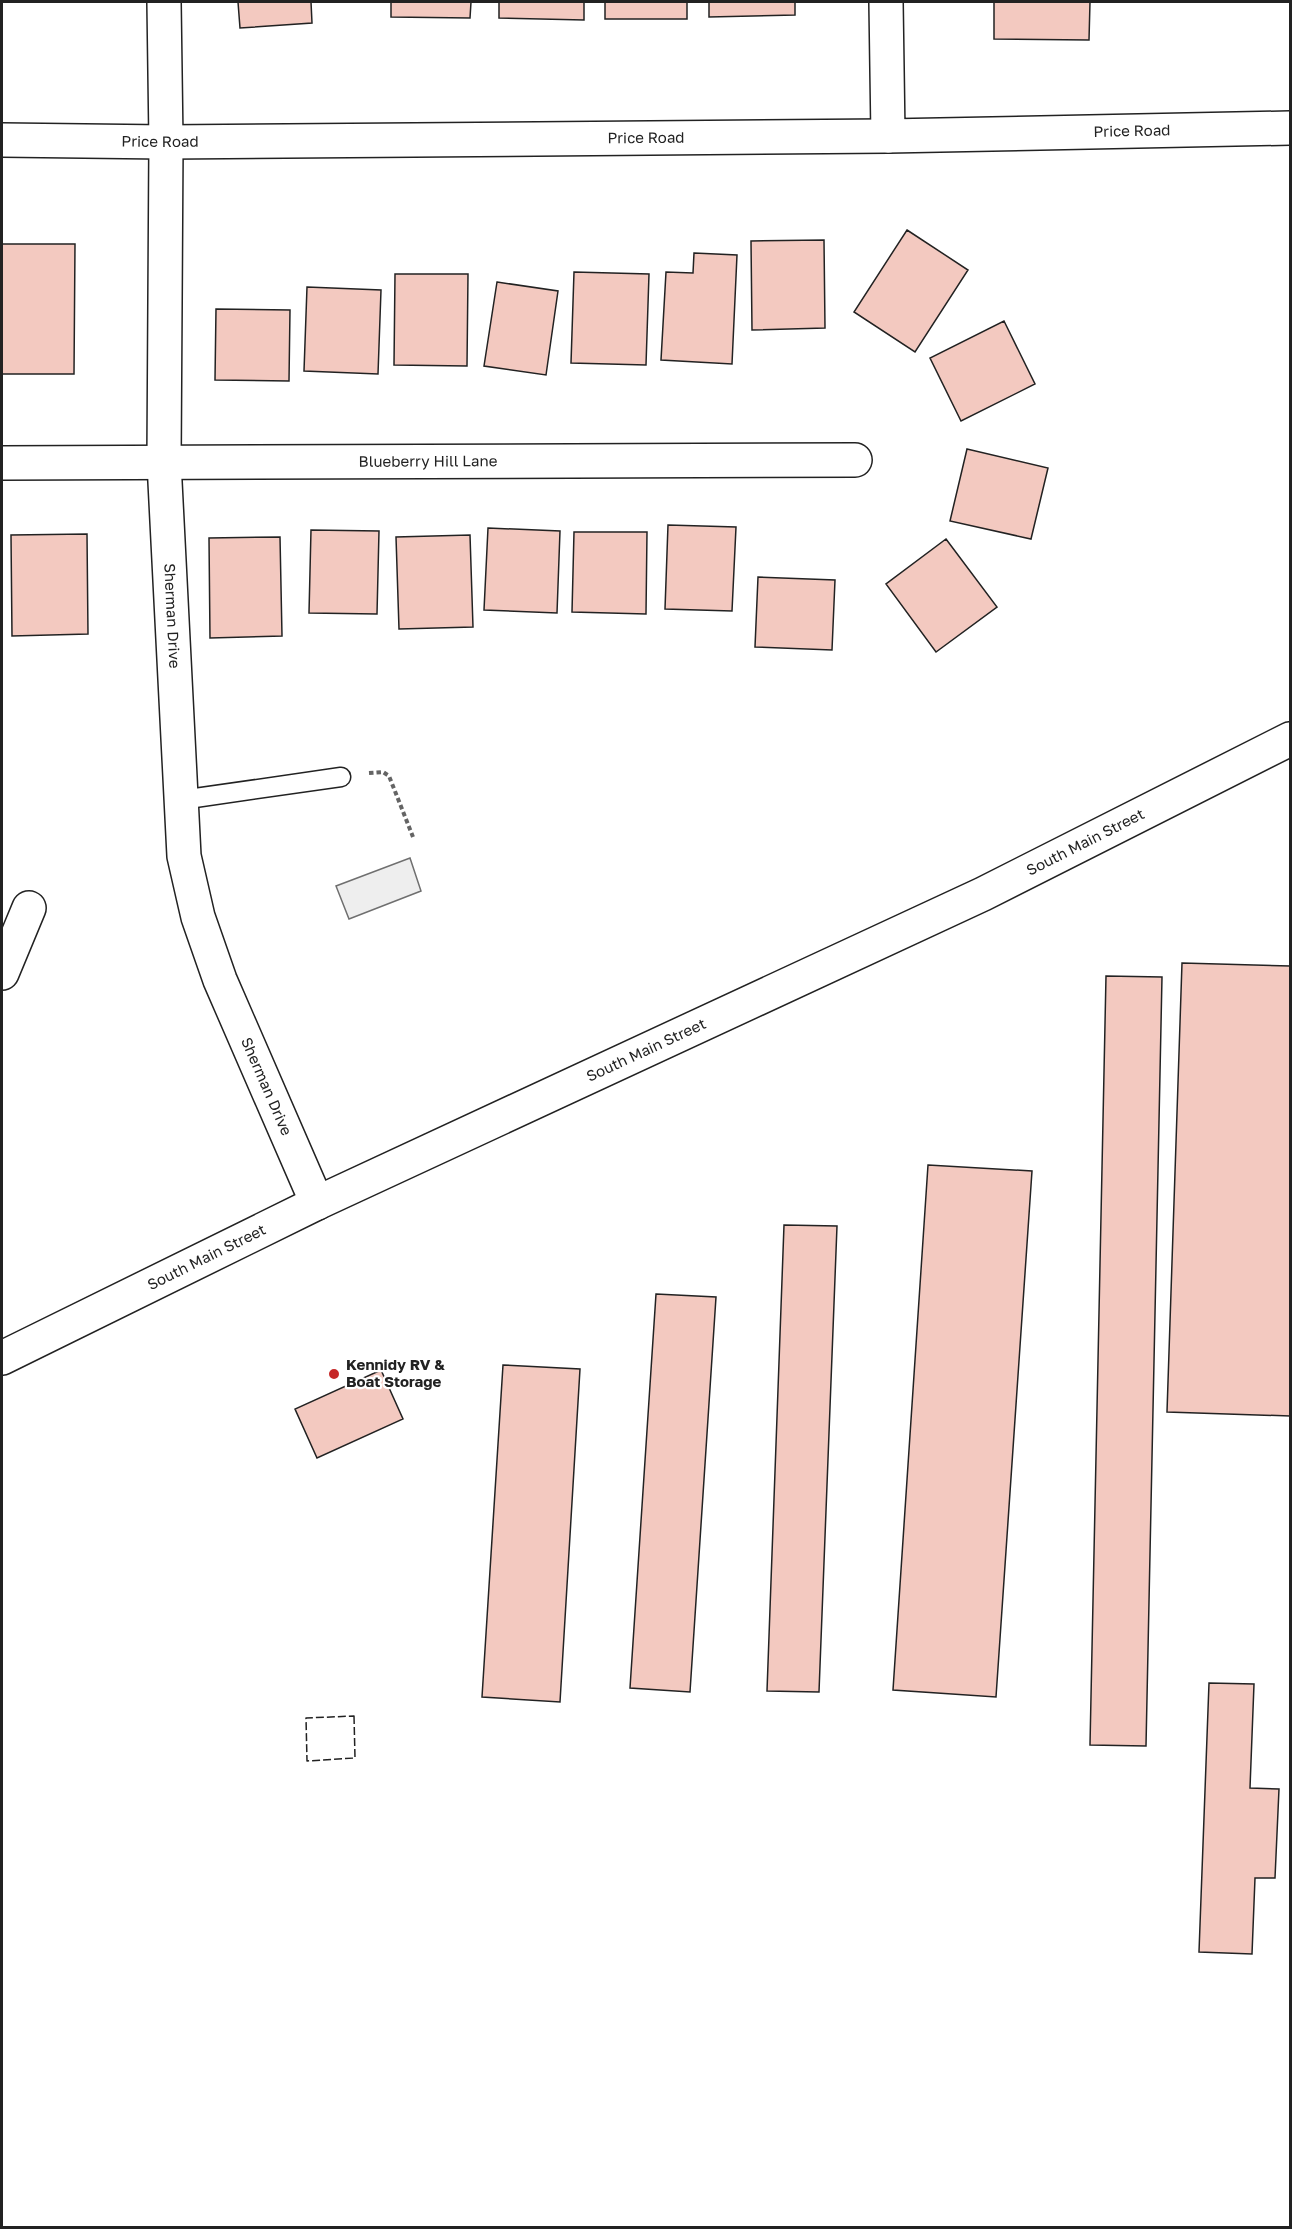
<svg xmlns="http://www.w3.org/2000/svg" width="1292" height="2229" viewBox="0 0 1292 2229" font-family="'Golos Text',sans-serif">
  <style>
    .green { fill: #eee; stroke: #6f6f6f; stroke-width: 1.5 }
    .building { fill: #f3c9c0; stroke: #222; stroke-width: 1.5 }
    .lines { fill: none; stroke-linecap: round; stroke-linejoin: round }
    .service-casing { stroke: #222; stroke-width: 21 }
    .minor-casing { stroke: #222; stroke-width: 36 }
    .tertiary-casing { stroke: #222; stroke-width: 36 }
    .secondary-casing { stroke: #222; stroke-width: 36 }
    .path { stroke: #646464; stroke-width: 4; stroke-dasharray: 4.5 3; stroke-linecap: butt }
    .service { stroke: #fff; stroke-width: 18 }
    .minor { stroke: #fff; stroke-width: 33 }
    .tertiary { stroke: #fff; stroke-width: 33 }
    .secondary { stroke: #fff; stroke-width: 33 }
    .fence { stroke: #222; stroke-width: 1.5; stroke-dasharray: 8 3; stroke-linecap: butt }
    .poi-dot { fill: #c62828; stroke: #fff; stroke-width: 2 }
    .labels { text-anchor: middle; stroke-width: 4.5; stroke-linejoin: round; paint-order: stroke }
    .street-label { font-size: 15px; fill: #222; stroke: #fff }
    .poi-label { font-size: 15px; font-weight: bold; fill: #222; stroke: #fff; text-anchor: start }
  </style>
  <rect width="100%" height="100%" fill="#fff"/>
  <path class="green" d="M410,858L421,891L349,919L336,886Z"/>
  <path class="building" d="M238,2H311L312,23L240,28Z
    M391,2H471L470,18L391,17Z
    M499,2H584V20L499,18Z
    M605,2H687V19H605Z
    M709,2H795V15L709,17Z
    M994,2H1090L1089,40L994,39Z
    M907,230L968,270L915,352L854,312Z
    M824,240L825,328L752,330L751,241Z
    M2,244H75L74,374H2Z
    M694,253L737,255L732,364L661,360L666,272L693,273Z
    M574,272L649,274L646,365L571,363Z
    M395,274H468L467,366L394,365Z
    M497,282L558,291L546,375L484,366Z
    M307,287L381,290L378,374L304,371Z
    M216,309L290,310L289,381L215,380Z
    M1004,321L1035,384L961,421L930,358Z
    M967,449L1048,468L1031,539L950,521Z
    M668,525L736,527L732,611L665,609Z
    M488,528L560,531L557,613L484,610Z
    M311,530L379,531L377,614L309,613Z
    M574,532H647L646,614L572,612Z
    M87,534L88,634L12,636L11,535Z
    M470,535L473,627L399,629L396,537Z
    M280,537L282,636L210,638L209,538Z
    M946,539L997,607L936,652L886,584Z
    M758,577L835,580L832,650L755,647Z
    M1182,963L1290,966V1416L1167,1412Z
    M1106,976L1162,977L1146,1746L1090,1745Z
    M928,1165L1032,1171L996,1697L893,1690Z
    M784,1225L837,1226L819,1692L767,1691Z
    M656,1294L716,1297L690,1692L630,1688Z
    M503,1365L580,1369L560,1702L482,1697Z
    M381,1370L403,1419L317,1458L295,1409Z
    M1209,1683L1254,1684L1250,1788L1279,1789L1275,1878H1255L1252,1954L1199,1952Z"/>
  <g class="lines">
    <defs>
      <path id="service" d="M181,800L341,777"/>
      <g id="minor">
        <path id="s1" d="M164,2L166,142L164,462L184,856L198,917L220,980L317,1203"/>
        <path id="s2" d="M2,140L166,142L888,136"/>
        <path id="s3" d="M2,463L855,460"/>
        <path d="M2,973L29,908"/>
      </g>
      <g id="tertiary">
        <path id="s4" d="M886,2L888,136L1290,128"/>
      </g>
      <g id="secondary">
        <path id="s5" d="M2,1358L317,1203L983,894L1290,739"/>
      </g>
    </defs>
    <use href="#service" class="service-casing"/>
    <use href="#minor" class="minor-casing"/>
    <use href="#tertiary" class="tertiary-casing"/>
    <use href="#secondary" class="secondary-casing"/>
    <path class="path" d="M369,773L383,772L389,776L413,837"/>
    <use href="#service" class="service"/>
    <use href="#minor" class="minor"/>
    <use href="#tertiary" class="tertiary"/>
    <use href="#secondary" class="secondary"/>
    <path class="fence" d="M354,1716L355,1758L307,1761L306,1718Z"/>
  </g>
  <circle class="poi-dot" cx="334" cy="1374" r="6"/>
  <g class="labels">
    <g class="street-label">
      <text dy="5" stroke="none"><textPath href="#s4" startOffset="378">Price Road</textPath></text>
      <text dy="5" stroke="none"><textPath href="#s2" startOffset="644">Price Road</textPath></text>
      <text dy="5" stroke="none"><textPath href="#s2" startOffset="158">Price Road</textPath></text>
      <text dy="5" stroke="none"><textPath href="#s3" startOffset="426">Blueberry Hill Lane</textPath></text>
      <text dy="5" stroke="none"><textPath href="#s1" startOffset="614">Sherman Drive</textPath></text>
      <text dy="5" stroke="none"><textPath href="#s5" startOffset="1200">South Main Street</textPath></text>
      <text dy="5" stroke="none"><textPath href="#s5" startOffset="714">South Main Street</textPath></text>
      <text dy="5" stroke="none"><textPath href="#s1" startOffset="1100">Sherman Drive</textPath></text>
      <text dy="5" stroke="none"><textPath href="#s5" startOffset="228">South Main Street</textPath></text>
    </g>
    <g class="poi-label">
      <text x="346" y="1370">Kennidy RV &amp;<tspan x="346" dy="17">Boat Storage</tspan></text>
    </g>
  </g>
  <rect width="1292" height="2229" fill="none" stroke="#222222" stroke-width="6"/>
</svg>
